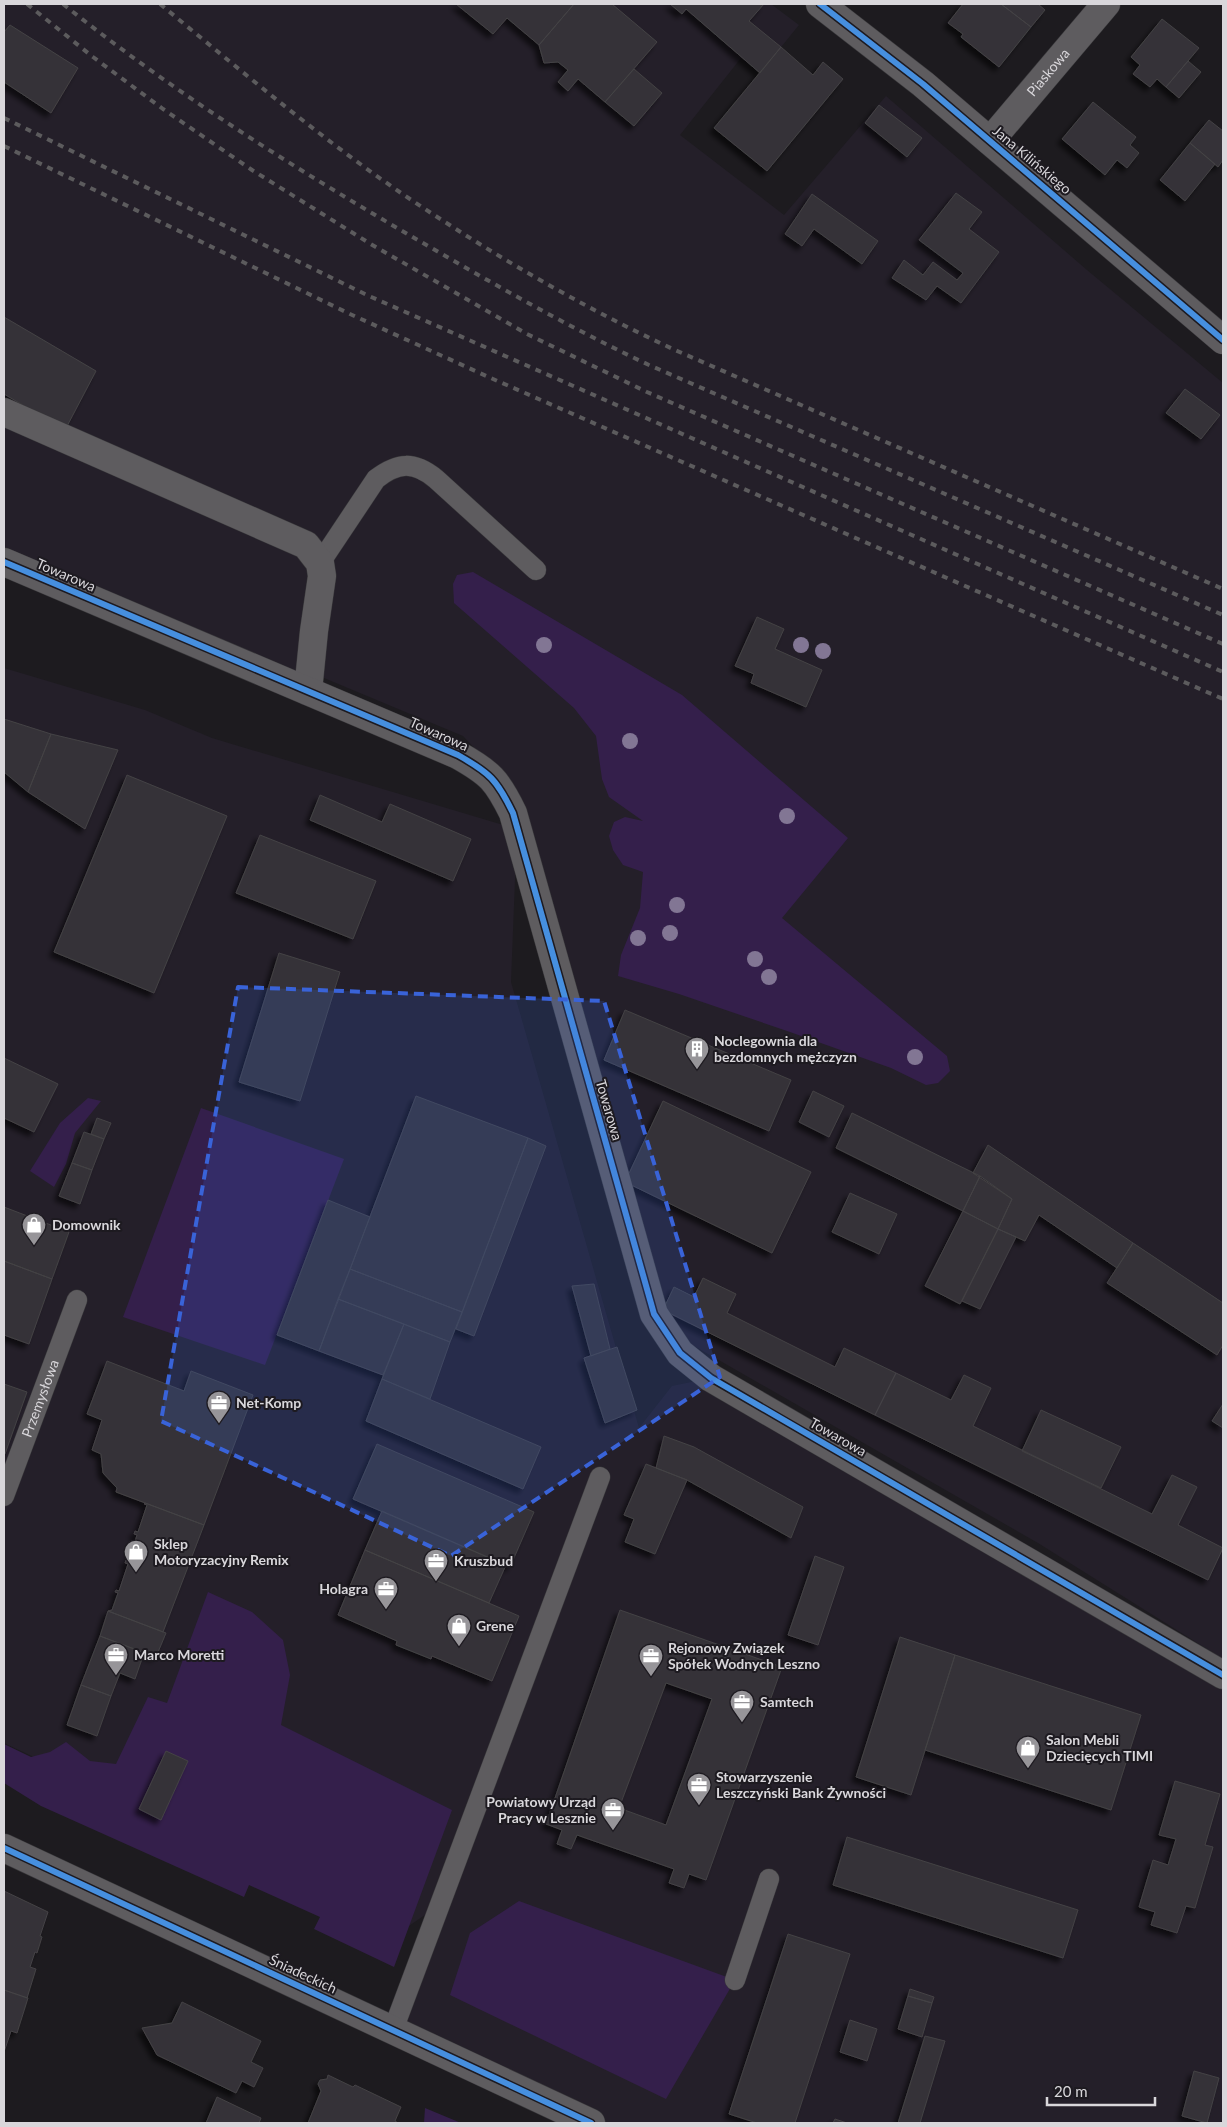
<svg xmlns="http://www.w3.org/2000/svg" width="1227" height="2127" viewBox="0 0 1227 2127" font-family="Lato,sans-serif">
  <style>
    .built { fill: #241f29 }
    .green { fill: #341f4b }
    .building { fill: #353337; stroke: #444245; fill-rule: evenodd; filter: url(#shadow) }
    .lines { fill: none; stroke-linecap: round; stroke-linejoin: round }
    .service-casing { stroke: #39383b; stroke-width: 21 }
    .minor-casing { stroke: #39383b; stroke-width: 29 }
    .tertiary-casing { stroke: #39383b; stroke-width: 29 }
    .service { stroke: #5e5c5f; stroke-width: 20 }
    .minor { stroke: #5e5c5f; stroke-width: 28 }
    .tertiary { stroke: #5e5c5f; stroke-width: 28 }
    .rail { stroke: #5c5b5d; stroke-width: 4; stroke-dasharray: 6 6; stroke-linecap: butt }
    .cycleway-casing { stroke: #1d1a20; stroke-width: 9 }
    .cycleway { stroke: #468fdf; stroke-width: 6 }
    .tree { fill: #827694 }
    .marked { fill: #3963d8; fill-opacity: 0.2; stroke: #3963d8; stroke-width: 4; stroke-dasharray: 10 6; stroke-linejoin: round }
    .labels { text-anchor: middle; stroke-width: 4; stroke-linejoin: round; paint-order: stroke }
    .street-label { font-size: 14px; fill: #d9d7db; stroke: #1d1a20 }
    .poi-label { font-size: 14px; font-weight: bold; fill: #d9d7db; stroke: #1d1a20; text-anchor: start }
  </style>
  <defs>
    <filter id="shadow"><feDropShadow dx="-4.5" dy="4.5" stdDeviation="2.5" flood-color="#0009"/></filter>
  </defs>
  <rect width="100%" height="100%" fill="#1d1b1f"/>
  <path class="built" d="M4,4H771L799,25L760,73L741,58L680,135L784,215L886,96L1087,270L1223,383V1659L1038,1543L682,1339L667,1323L510,786L463,736L324,678L322,580L308,691L4,562Z
    M4,668L145,710L212,738L517,829L511,982L639,1428L672,1386L711,1378L1223,1675V2123H591L393,2030L438,1906L403,1930L4,1743Z"/>
  <path class="green" d="M473,572L682,695L848,838L782,918L947,1056L950,1071L938,1083L926,1085L891,1068L790,1032L679,994L618,976L621,955L640,908L643,872L623,865L613,850L609,836L614,822L625,817L643,821L609,797L602,779L596,736L574,708L454,603L453,584L457,575Z
    M88,1098L101,1101L75,1133L66,1164L54,1187L30,1171L60,1123Z
    M201,1108L344,1159L265,1365L123,1317Z
    M208,1592L252,1612L283,1640L290,1675L281,1725L452,1810L394,1967L314,1929L320,1917L249,1885L244,1897L41,1806L4,1783V1744L31,1757L50,1752L66,1742L90,1761L116,1764L148,1697L167,1703Z
    M519,1901L735,1980L666,2099L450,1995L470,1933Z
    M425,2108L461,2123H424Z"/>
  <path class="building" d="M456,4H574L539,45L507,18L493,34Z
    M574,4H612L657,42L605,102L578,79L568,91L558,82L568,70L558,62L544,63L539,45Z
    M670,4H764L749,21L781,47L760,73L686,9L682,14Z
    M963,4H1001L1031,27L999,67L961,37L963,34L948,23Z
    M1001,4H1038L1045,10L1031,27Z
    M1162,19L1199,48L1166,87L1157,79L1150,87L1133,74L1140,65L1131,57Z
    M10,25L78,68L51,113L4,82V32Z
    M781,47L813,75L823,62L843,79L767,171L714,128Z
    M1188,61L1201,72L1179,98L1166,87Z
    M634,69L662,93L634,126L605,102Z
    M1093,102L1136,137L1130,145L1139,153L1127,168L1117,160L1105,175L1062,139Z
    M879,105L922,138L907,157L865,123Z
    M1209,120L1223,131V160L1218,167L1190,143Z
    M1190,143L1215,164L1185,201L1160,180Z
    M956,193L982,212L969,229L999,252L961,303L937,286L926,300L892,278L904,260L923,275L933,262L957,280L963,273L919,240Z
    M812,194L878,241L862,264L814,229L802,246L785,234Z
    M4,317L96,371L65,430L4,394Z
    M1185,389L1220,415L1201,439L1166,413Z
    M757,617L784,629L775,649L822,670L806,707L751,683L754,674L735,666Z
    M4,719L51,734L28,792L4,772Z
    M51,734L118,750L85,829L28,792Z
    M127,775L227,816L154,993L54,952Z
    M320,795L382,822L390,804L471,839L453,881L310,820Z
    M260,835L376,881L353,939L236,893Z
    M279,953L340,972L300,1101L239,1082Z
    M625,1010L791,1080L769,1131L604,1060Z
    M4,1058L58,1084L34,1132L4,1118Z
    M813,1091L844,1106L829,1137L799,1122Z
    M416,1096L528,1138L462,1312L350,1269Z
    M663,1101L811,1172L772,1253L625,1182Z
    M852,1113L980,1176L963,1211L836,1148Z
    M97,1118L111,1123L104,1139L91,1134Z
    M84,1132L104,1139L92,1170L72,1163Z
    M528,1138L546,1146L474,1336L456,1329Z
    M988,1145L1133,1243L1117,1268L1039,1215L1025,1241L998,1229L1012,1199L973,1173Z
    M72,1163L92,1170L80,1204L59,1196Z
    M980,1176L1012,1199L998,1229L963,1211Z
    M850,1193L897,1214L879,1254L832,1232Z
    M328,1200L370,1217L319,1351L277,1335Z
    M4,1207L69,1232L52,1279L4,1261Z
    M963,1211L998,1229L960,1304L925,1286Z
    M998,1229L1016,1237L980,1309L962,1301Z
    M1133,1243L1223,1303V1345L1217,1355L1107,1283Z
    M4,1261L52,1279L29,1344L4,1335Z
    M350,1269L462,1312L450,1342L338,1299Z
    M703,1278L736,1294L727,1313L835,1367L844,1348L896,1373L875,1415L663,1310L674,1287L694,1297Z
    M594,1284L610,1349L591,1356L572,1286Z
    M338,1299L404,1324L383,1375L319,1351Z
    M404,1324L450,1342L430,1399L382,1379Z
    M617,1347L637,1410L605,1423L584,1358Z
    M107,1361L184,1391L191,1371L253,1395L204,1525L116,1492L117,1488L103,1473L101,1454L92,1450L102,1420L87,1414Z
    M896,1373L951,1400L964,1375L991,1388L973,1426L1152,1514L1172,1475L1197,1487L1178,1525L1223,1548L1208,1580L875,1415Z
    M382,1379L541,1447L523,1489L366,1421Z
    M4,1384L27,1392L5,1454L4,1453Z
    M1223,1404V1428L1212,1421Z
    M1041,1410L1121,1447L1101,1488L1022,1451Z
    M664,1436L694,1447L803,1507L791,1538L687,1480L656,1468Z
    M377,1444L534,1512L510,1567L353,1499Z
    M646,1464L687,1480L655,1554L625,1542L634,1519L624,1515Z
    M145,1503L204,1525L163,1632L108,1611L112,1610L118,1593L115,1592L116,1590L119,1591L128,1564L125,1563L126,1560L129,1561L137,1535L134,1534L135,1531L138,1532L147,1505L144,1504Z
    M382,1511L506,1565L489,1603L365,1550Z
    M365,1550L519,1616L492,1681L432,1656L431,1659L396,1645L397,1641L338,1615Z
    M815,1556L844,1567L818,1645L788,1635Z
    M620,1610L782,1667L706,1880L689,1874L684,1888L669,1883L674,1869L577,1835L571,1849L557,1844L562,1830L546,1824ZM666,1683L712,1699L666,1825L619,1808Z
    M108,1611L166,1633L156,1657L100,1636Z
    M100,1636L144,1653L135,1679L120,1673L111,1696L81,1685Z
    M900,1637L955,1655L911,1795L856,1777Z
    M955,1655L1141,1715L1111,1810L925,1750Z
    M81,1685L111,1696L97,1736L67,1725Z
    M166,1751L188,1761L161,1820L139,1809Z
    M1175,1781L1220,1794L1205,1845L1213,1847L1195,1908L1186,1906L1177,1933L1151,1925L1155,1912L1139,1907L1153,1860L1168,1865L1176,1839L1159,1835Z
    M847,1837L1078,1910L1063,1958L833,1885Z
    M4,1891L48,1912L40,1936L42,1937L37,1953L35,1952L30,1967L36,1969L27,1998L4,1990Z
    M788,1934L850,1954L795,2123H757L729,2114Z
    M910,1989L934,1997L932,2003L908,1996Z
    M4,1990L28,1998L17,2033L11,2031L4,2052Z
    M908,1996L932,2003L922,2037L898,2029Z
    M182,2002L261,2041L251,2062L263,2068L254,2087L242,2081L236,2093L157,2055L142,2028L172,2023Z
    M850,2020L877,2029L867,2061L840,2052Z
    M925,2036L945,2041L920,2123H898Z
    M1194,2071L1219,2078L1207,2123L1182,2116Z
    M328,2075L353,2087L355,2085L401,2107L395,2121L398,2123H308L321,2091L318,2084L320,2080L327,2079Z
    M217,2097L261,2118L259,2123H206Z
    M835,2119L847,2123H833Z"/>
  <g class="lines">
    <defs>
      <g id="service">
        <path d="M320,563L376,479C398,462 414,461 436,479L536,570"/>
        <path id="s1" d="M4,1496L77,1300"/>
        <path d="M735,1980L769,1879"/>
        <path d="M393,2030L600,1477"/>
      </g>
      <g id="minor">
        <path d="M820,4L923,84L1223,340"/>
        <path id="s2" d="M990,141L1106,4"/>
        <path d="M4,412L306,545L320,563L322,576L314,631L308,691"/>
        <path d="M4,562L458,755C490,773 497,780 513,813L654,1314L680,1353L711,1378L1223,1675"/>
      </g>
      <path id="tertiary" d="M4,1848L591,2123"/>
    </defs>
    <use href="#service" class="service-casing"/>
    <use href="#minor" class="minor-casing"/>
    <use href="#tertiary" class="tertiary-casing"/>
    <use href="#service" class="service"/>
    <use href="#minor" class="minor"/>
    <use href="#tertiary" class="tertiary"/>
    <path class="rail" d="M27,4L93,57L163,109L252,170L369,243L527,334L647,392L1223,644
      M63,4C173,92 294,168 416,239C492,283 568,327 649,365L1223,615
      M160,4C239,69 319,137 404,195C490,253 580,306 675,350L1223,589
      M4,118L369,296L1223,672
      M4,146L350,314L493,379L1223,699"/>
    <defs>
      <path id="cycleway" d="M820,4L923,84L1223,340
        M4,562L458,755C490,773 497,780 513,813L654,1314L680,1353L711,1378L1223,1675
        M4,1848L591,2123"/>
    </defs>
    <use href="#cycleway" class="cycleway-casing"/>
    <use href="#cycleway" class="cycleway"/>
  </g>
  <g class="tree">
    <circle cx="544" cy="645" r="8"/>
    <circle cx="801" cy="645" r="8"/>
    <circle cx="823" cy="651" r="8"/>
    <circle cx="630" cy="741" r="8"/>
    <circle cx="787" cy="816" r="8"/>
    <circle cx="677" cy="905" r="8"/>
    <circle cx="670" cy="933" r="8"/>
    <circle cx="638" cy="938" r="8"/>
    <circle cx="755" cy="959" r="8"/>
    <circle cx="769" cy="977" r="8"/>
    <circle cx="915" cy="1057" r="8"/>
  </g>
  <path class="marked" d="M238,987L604,1001L720,1377L451,1556L161,1421Z"/>
  <defs>
    <symbol id="building-pin" viewBox="-11 -11 22 30"><path d="M0 17L-7.5 6A9.5 9.5 0 1 1 7.5 6Z" fill="#979599" stroke="#1d1a20"/><path d="M-4-6H4V6H1V3H-1V6H-4ZM-2.5-4.3h1.7v1.8h-1.7ZM.8-4.3h1.7v1.8H.8ZM-2.5-1h1.7V.8h-1.7ZM.8-1h1.7V.8H.8Z" fill="#fff"/></symbol>
    <symbol id="shop-pin" viewBox="-11 -11 22 30"><path d="M0 17L-7.5 6A9.5 9.5 0 1 1 7.5 6Z" fill="#979599" stroke="#1d1a20"/><path d="M-5-2.5h2.3a2.7 3.5 0 0 1 5.4 0H5L5.5 6h-11ZM-1.5-2.5h3a1.5 2.3 0 0 0-3 0Z" fill="#fff"/></symbol>
    <symbol id="office-pin" viewBox="-11 -11 22 30"><path d="M0 17L-7.5 6A9.5 9.5 0 1 1 7.5 6Z" fill="#979599" stroke="#1d1a20"/><path d="M-6-3h4V-5.5h4V-3h4V5H-6ZM-1-4.5V-3h2v-1.5ZM-6 0V1H6V0Z" fill="#fff"/></symbol>
  </defs>
  <g fill-rule="evenodd">
    <use href="#building-pin" x="683" y="1035" width="28" height="38"/>
    <use href="#shop-pin" x="20" y="1211" width="28" height="38"/>
    <use href="#office-pin" x="205" y="1389" width="28" height="38"/>
    <use href="#shop-pin" x="122" y="1538" width="28" height="38"/>
    <use href="#office-pin" x="422" y="1547" width="28" height="38"/>
    <use href="#office-pin" x="372" y="1575" width="28" height="38"/>
    <use href="#shop-pin" x="445" y="1612" width="28" height="38"/>
    <use href="#office-pin" x="102" y="1641" width="28" height="38"/>
    <use href="#office-pin" x="637" y="1642" width="28" height="38"/>
    <use href="#office-pin" x="728" y="1688" width="28" height="38"/>
    <use href="#shop-pin" x="1014" y="1734" width="28" height="38"/>
    <use href="#office-pin" x="685" y="1771" width="28" height="38"/>
    <use href="#office-pin" x="599" y="1796" width="28" height="38"/>
  </g>
  <g class="labels">
    <g class="street-label">
      <text dy="5" stroke="none"><textPath href="#s2" startOffset="90">Piaskowa</textPath></text>
      <text transform="translate(1032 160) rotate(40)" y="5">Jana Kilińskiego</text>
      <text transform="translate(66 575) rotate(23)" y="5">Towarowa</text>
      <text transform="translate(439 734) rotate(24)" y="5">Towarowa</text>
      <text transform="translate(609 1110) rotate(74)" y="5">Towarowa</text>
      <text dy="5" stroke="none"><textPath href="#s1" startOffset="104">Przemysłowa</textPath></text>
      <text transform="translate(838 1437) rotate(30)" y="5">Towarowa</text>
      <text transform="translate(303 1974) rotate(25)" y="5">Śniadeckich</text>
    </g>
    <g class="poi-label">
      <text x="714" y="1046">Noclegownia dla<tspan x="714" dy="16">bezdomnych mężczyzn</tspan></text>
      <text x="52" y="1230">Domownik</text>
      <text x="236" y="1408">Net-Komp</text>
      <text x="154" y="1549">Sklep<tspan x="154" dy="16">Motoryzacyjny Remix</tspan></text>
      <text x="454" y="1566">Kruszbud</text>
      <text x="368" y="1594" text-anchor="end">Holagra</text>
      <text x="476" y="1631">Grene</text>
      <text x="668" y="1653">Rejonowy Związek<tspan x="668" dy="16">Spółek Wodnych Leszno</tspan></text>
      <text x="134" y="1660">Marco Moretti</text>
      <text x="760" y="1707">Samtech</text>
      <text x="1046" y="1745">Salon Mebli<tspan x="1046" dy="16">Dziecięcych TIMI</tspan></text>
      <text x="716" y="1782">Stowarzyszenie<tspan x="716" dy="16">Leszczyński Bank Żywności</tspan></text>
      <text x="596" y="1807" text-anchor="end">Powiatowy Urząd<tspan x="596" dy="16">Pracy w Lesznie</tspan></text>
    </g>
  </g>
  <rect width="1227" height="2127" fill="none" stroke="#d9d7db" stroke-width="10"/>
  <path d="M1047 2097v8h108v-8" fill="none" stroke="#d9d7db" stroke-width="2.5"/>
  <text x="1054" y="2097" font-size="15" fill="#d9d7db" stroke="#1d1a20" stroke-width="4" paint-order="stroke">20 m</text>
</svg>
